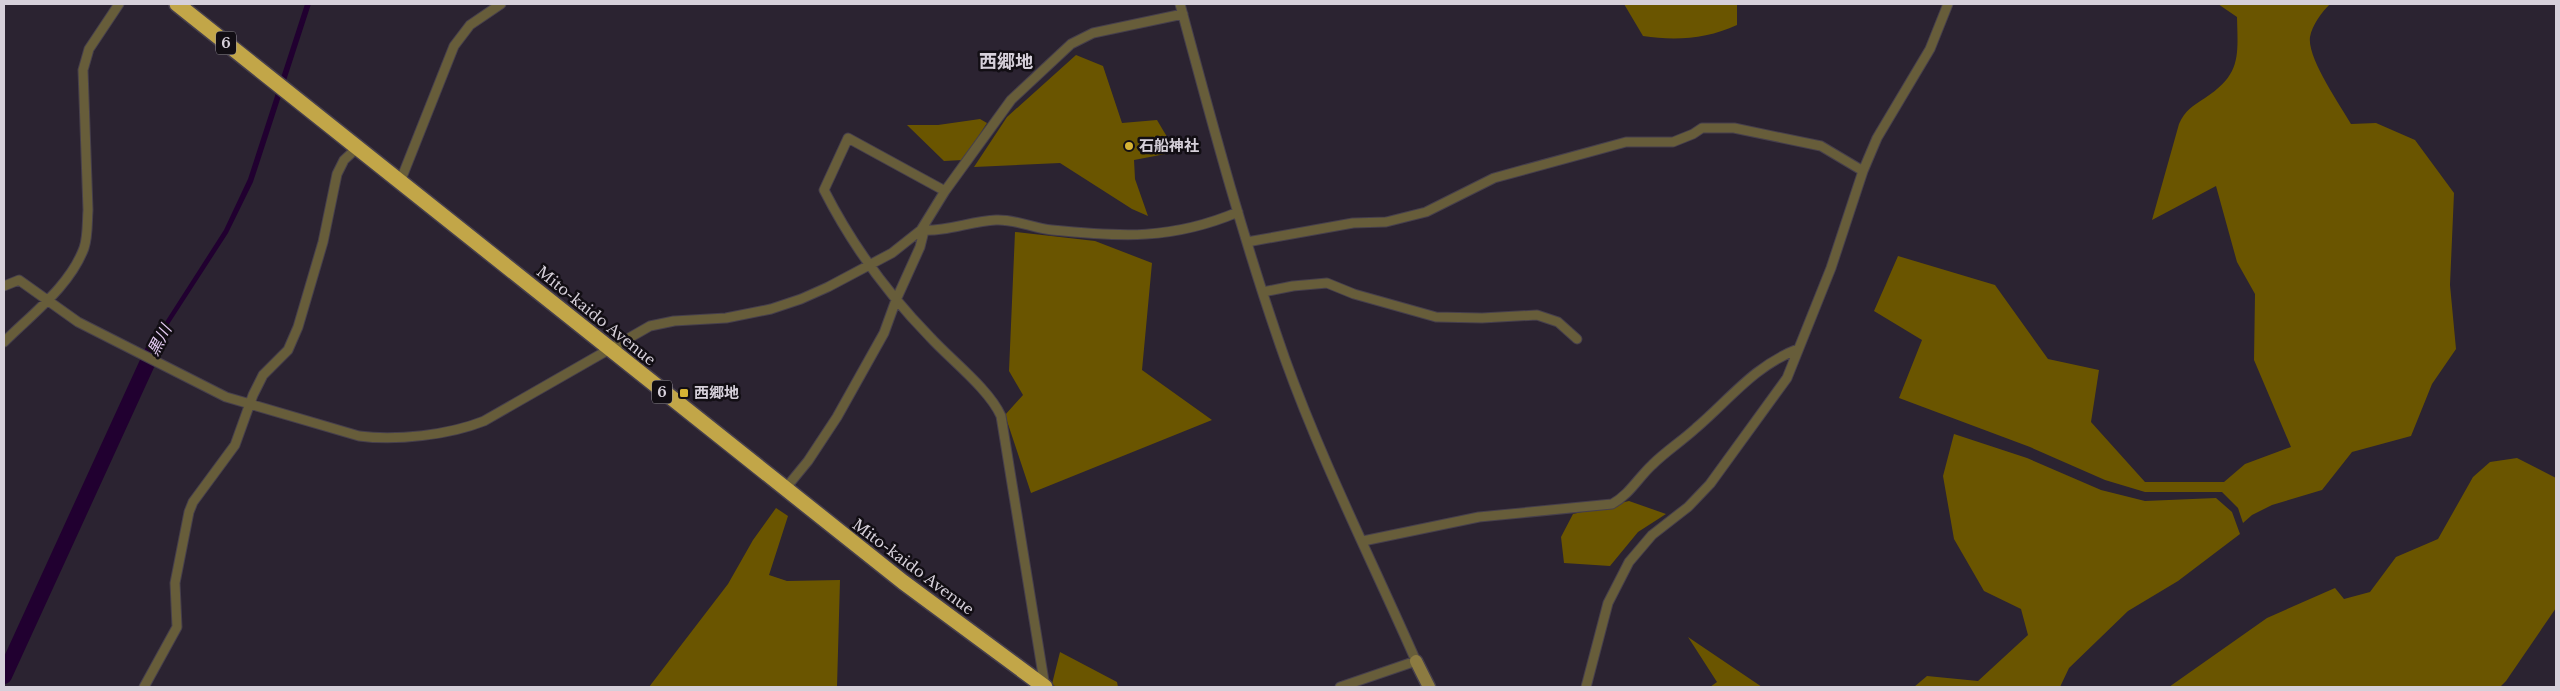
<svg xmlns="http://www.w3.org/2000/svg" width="2560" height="691" viewBox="0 0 2560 691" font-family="'Libre Baskerville','Noto Sans JP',serif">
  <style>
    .forest { fill: #6a5500 }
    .water { fill: #210030 }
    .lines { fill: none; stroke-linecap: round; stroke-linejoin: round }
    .river { stroke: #210030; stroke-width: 16 }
    .street-casing { stroke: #463f4c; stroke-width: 11 }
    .secondary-casing { stroke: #463f4c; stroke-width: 15 }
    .highway-casing { stroke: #463f4c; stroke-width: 18 }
    .street { stroke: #675d3a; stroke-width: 9 }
    .secondary { stroke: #8c7b41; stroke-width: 12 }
    .highway { stroke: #c2a648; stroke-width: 15 }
    .poi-dot { fill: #d7b434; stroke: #120e14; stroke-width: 2 }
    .labels { text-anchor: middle; stroke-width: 5; stroke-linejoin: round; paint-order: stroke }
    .shield { fill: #120e14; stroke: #9b969f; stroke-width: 1 }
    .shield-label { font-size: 14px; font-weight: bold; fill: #d6d0da }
    .poi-label { font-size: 15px; font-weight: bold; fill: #d6d0da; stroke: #120e14; text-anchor: start }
    .street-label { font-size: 15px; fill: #d6d0da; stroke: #120e14 }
    .water-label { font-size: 16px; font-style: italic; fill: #e5cdf4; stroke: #120e14 }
    .quarter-label { font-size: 18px; font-weight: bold; fill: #d6d0da; stroke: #120e14 }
  </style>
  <rect width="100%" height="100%" fill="#2b2331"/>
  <path class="forest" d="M1624,4H1737V25C1707,39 1675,41 1643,36Z
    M2218,4H2330C2322,12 2312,25 2310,37C2307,58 2340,105 2351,124L2376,123L2415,140L2454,193L2450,285L2456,349L2432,384L2411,436L2352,452L2322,490L2272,505L2252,515L2243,523L2238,508L2222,492H2145L2105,480L2030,447L1899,398L1922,340L1874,311L1898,256L1995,285L2048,359L2099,370L2091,422L2145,482H2224L2245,464L2291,447L2254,360L2255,294L2237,262L2216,186L2152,220L2179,124C2185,110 2193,106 2205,98C2241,74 2238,57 2237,17Z
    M1076,55L1103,66L1122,123L1157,120L1176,152L1134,160L1135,179L1148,216L1132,209L1060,163L974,167L1007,117Z
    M980,119L987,123L963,160L944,161L907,125H938Z
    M1015,232L1095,241L1152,263L1142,370L1212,420L1031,493L1005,415L1023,395L1009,371Z
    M1954,434L2027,458L2101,490L2145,501L2216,498L2232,512L2240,534L2178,581L2128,611L2069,668L2060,687H1914L1927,676L1978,681L2028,635L2021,609L1984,591L1954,539L1943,476Z
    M2517,458L2556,478V608L2506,681L2500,687H2169L2267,618L2335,588L2344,599L2370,592L2396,557L2438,539L2473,477L2490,462Z
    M1629,501L1666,514L1638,532L1610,566L1564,563L1561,537L1573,514Z
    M776,508L788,516L769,575L787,581L840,580L837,687H649L728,584L753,540Z
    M1688,637L1762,687H1710L1717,682Z
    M1060,652L1117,682L1118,687H1056L1052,684Z"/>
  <path class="water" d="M305,4H311L253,182L228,233L162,335L150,364L145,362L158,333L224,230L248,179Z"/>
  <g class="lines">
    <path class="river" d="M4,676L156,344"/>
    <defs>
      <path id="street" d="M1180,4C1212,123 1244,243 1285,359C1322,462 1372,561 1416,661L1340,687
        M400,182L454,46L470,25L501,4
        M945,191L848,138L824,190C852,245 887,293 930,337C951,360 989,389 1001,416L1045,687
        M1247,242L1353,223L1386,222L1426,212L1494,178L1626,142H1673L1693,134L1702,128H1734L1821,146L1863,171
        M4,286L19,280L78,322L226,397L359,436C396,441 449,435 484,421L650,326L674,321L726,318L771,309L801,299L828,287L892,253L921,230L945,191L1011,100L1071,44L1093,33L1183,14
        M1263,292L1293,286L1327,283L1354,294L1436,317L1482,318L1537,315L1558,322L1577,339
        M4,342C32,314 70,286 84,248C88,236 87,223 88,210L83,70L89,49L119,4
        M785,489L808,461L837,417L884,333L896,300L920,247L923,235L921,230C946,232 971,221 996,220C1016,219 1032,228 1052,230C1121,237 1172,240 1238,212
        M1363,541L1479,517L1612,504C1629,495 1638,478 1652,465C1666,451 1682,441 1696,428C1730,399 1754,366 1798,349
        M144,687L177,627L175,583L189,512L193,502L235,445L253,395L263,375L288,350L298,327L323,242L337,174L344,160L357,148
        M1586,687L1608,603L1629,562L1652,535L1688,507L1710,484L1787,378L1831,268L1863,171L1877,138L1930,49L1948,4"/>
      <path id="secondary" d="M1416,661L1429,687"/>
      <path id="highway" d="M177,4L903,582L1045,687"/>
    </defs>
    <use href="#street" class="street-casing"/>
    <use href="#secondary" class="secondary-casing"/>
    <use href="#highway" class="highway-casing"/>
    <use href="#street" class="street"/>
    <use href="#secondary" class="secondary"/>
    <use href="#highway" class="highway"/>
  </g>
  <g class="poi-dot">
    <circle cx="1129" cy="146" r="5"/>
    <rect x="679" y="388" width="10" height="10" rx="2.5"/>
  </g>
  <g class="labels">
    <g class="shield">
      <rect x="216" y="31.5" width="20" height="23" rx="4"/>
      <rect x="652" y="380.5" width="20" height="23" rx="4"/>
    </g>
    <g class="shield-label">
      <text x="226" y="48">6</text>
      <text x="662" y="397">6</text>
    </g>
    <g class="poi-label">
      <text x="1139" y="151">石船神社</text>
      <text x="694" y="398">西郷地</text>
    </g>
    <g class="street-label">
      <text transform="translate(596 316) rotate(39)" y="5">Mito-kaido Avenue</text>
      <text transform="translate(913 567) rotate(37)" y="5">Mito-kaido Avenue</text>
    </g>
    <g class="water-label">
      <text transform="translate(159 340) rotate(-62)" y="6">黒川</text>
    </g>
    <g class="quarter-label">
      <text x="1006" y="68">西郷地</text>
    </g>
  </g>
  <rect width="2560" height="691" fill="none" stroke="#d6d0da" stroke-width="10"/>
</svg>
